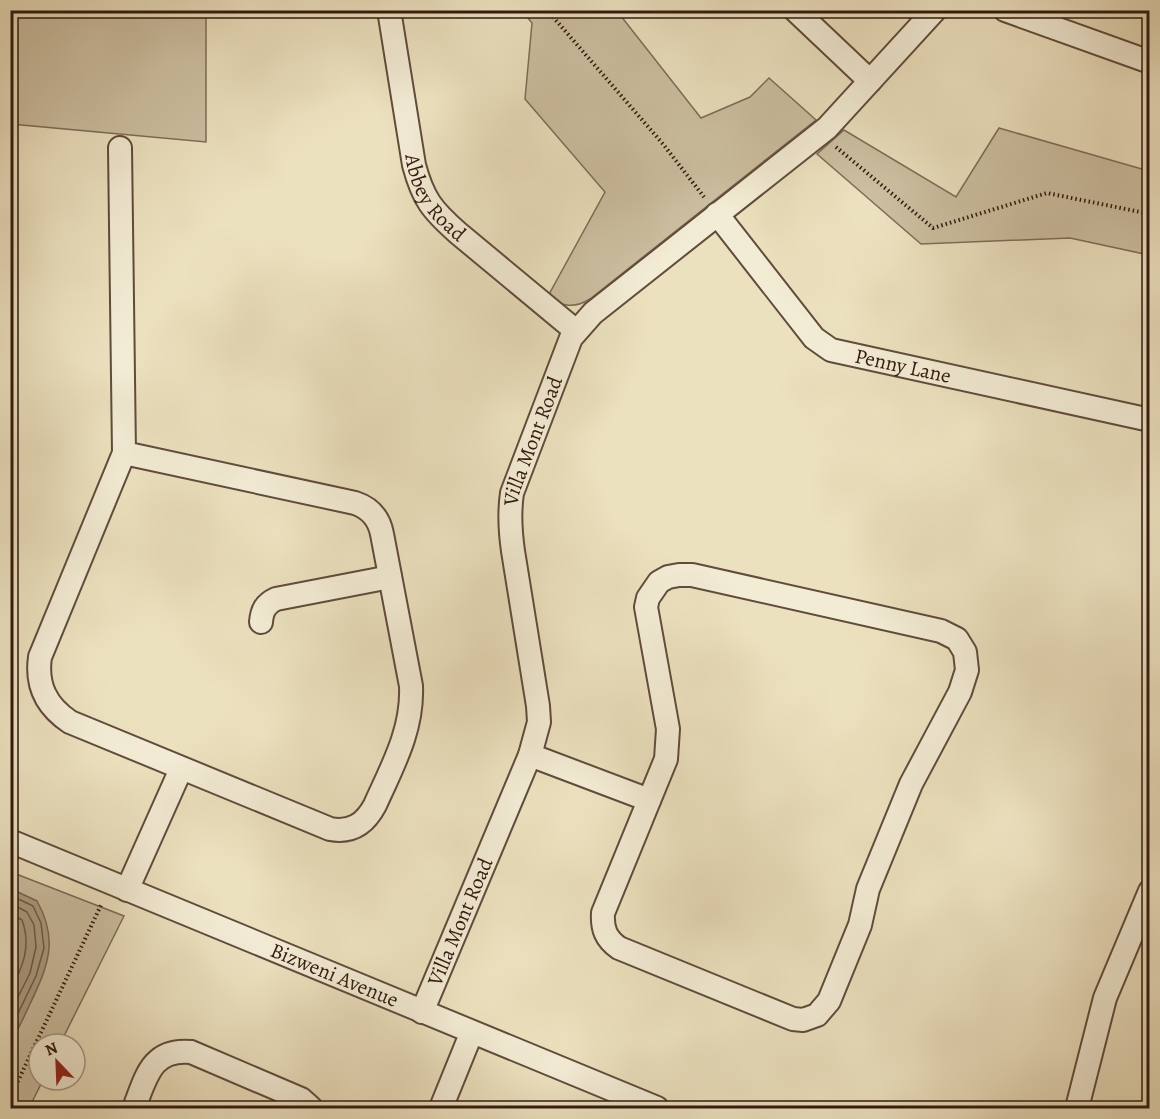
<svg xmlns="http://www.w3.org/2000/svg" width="1160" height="1119" viewBox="0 0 1160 1119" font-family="Alegreya,serif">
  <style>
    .green { fill: #ccbfa1; stroke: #7e6c58; stroke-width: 1.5 }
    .water { fill: #ac9d84; stroke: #7b6856; stroke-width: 1.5 }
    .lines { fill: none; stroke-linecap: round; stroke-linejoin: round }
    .shore { stroke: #6e5b4a; stroke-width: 1.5 }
    .minor-casing { stroke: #604b3c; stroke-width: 26 }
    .path { stroke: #311910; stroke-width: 4; stroke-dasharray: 1.5 3; stroke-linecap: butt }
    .minor { stroke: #f3ecd5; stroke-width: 22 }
    .labels { text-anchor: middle; stroke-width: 6; stroke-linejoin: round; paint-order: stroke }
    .street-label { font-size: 21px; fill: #311910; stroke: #f3ecd5 }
  </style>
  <rect width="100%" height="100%" fill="#ece1bf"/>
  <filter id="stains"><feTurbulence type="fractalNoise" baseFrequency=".00333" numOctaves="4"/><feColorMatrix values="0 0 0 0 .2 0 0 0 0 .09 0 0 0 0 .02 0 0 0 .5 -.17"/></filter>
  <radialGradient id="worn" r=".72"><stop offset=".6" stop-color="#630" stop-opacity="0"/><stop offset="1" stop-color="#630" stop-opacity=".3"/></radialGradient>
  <path class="green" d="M10,11H206V142L11,124Z
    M522,11H617L701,118L750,97L769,78L816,120L590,299C574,309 563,306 547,298L605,192L525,99L532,23Z
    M999,128L1149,171V255L1070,238L921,244L817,154L844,130L956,197Z
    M11,872L124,916L60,1044H39V1080H43L29,1108H11L10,1042L15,1035L37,901L11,889Z"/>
  <path class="water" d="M11,889L37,901C59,940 48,966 30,1004C24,1017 18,1030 11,1042Z"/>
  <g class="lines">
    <path class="shore" d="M10,895L33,906L41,923L44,948L36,976L10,1030
      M10,903L27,912L34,925L36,947L30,973L10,1013
      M10,913L22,920C32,947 22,968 10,992"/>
    <defs>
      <g id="minor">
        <path id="s1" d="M389,10L414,165C423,199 432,210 458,233L576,331"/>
        <path d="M795,10L870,81"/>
        <path d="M1005,10L1150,62"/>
        <path d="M120,148L124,453L40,657C36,685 46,706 70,722L330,829C351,833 365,824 375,805C392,767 413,730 411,686L382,534C379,518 370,508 355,503L124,453"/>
        <path id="s2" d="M717,214L814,338L831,350L1150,420"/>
        <path d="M679,575H692L941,631L957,639L965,652L967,670L960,692L911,784L868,889L860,925L829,1001L817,1015L803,1020L793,1019L619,948C606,939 602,929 603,913L666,759L668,729L646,607L648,598L659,582L668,577Z"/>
        <path d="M261,622C262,611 265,604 276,599L390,577"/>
        <path d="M530,755L649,800"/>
        <path id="s3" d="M10,841L657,1108"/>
        <path d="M127,890L181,769"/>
        <path id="s4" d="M422,1012L530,755L539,722L538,706L513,551C510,530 509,513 512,493L571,338L593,313L827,128L935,10"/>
        <path d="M134,1108C146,1078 151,1048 191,1052L294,1096L301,1099L311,1108"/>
        <path d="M441,1108L471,1034"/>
        <path d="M1077,1108L1105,998L1150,891"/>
      </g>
    </defs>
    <use href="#minor" class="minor-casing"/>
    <path class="path" d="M547,10L663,144L704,197
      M836,147L933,228L1047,193L1150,214
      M10,1098L102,903"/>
    <use href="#minor" class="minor"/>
  </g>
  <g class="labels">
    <g class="street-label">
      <text dy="7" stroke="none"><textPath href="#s1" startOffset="196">Abbey Road</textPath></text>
      <text dy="7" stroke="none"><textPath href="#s2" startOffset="252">Penny Lane</textPath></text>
      <text dy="7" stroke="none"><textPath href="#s4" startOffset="600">Villa Mont Road</textPath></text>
      <text dy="7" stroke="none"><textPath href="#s4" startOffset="98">Villa Mont Road</textPath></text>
      <text dy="7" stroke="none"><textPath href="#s3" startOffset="351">Bizweni Avenue</textPath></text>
    </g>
  </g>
  <rect width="1160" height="1119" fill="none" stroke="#ece1bf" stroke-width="36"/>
  <rect x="12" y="12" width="1136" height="1095" fill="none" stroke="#311910" stroke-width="3"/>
  <rect x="18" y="18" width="1124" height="1083" fill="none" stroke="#311910" stroke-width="1.5"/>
  <g transform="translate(57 1062) rotate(337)"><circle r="28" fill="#f3ecd5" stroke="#a59886" stroke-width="1.5"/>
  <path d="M0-4.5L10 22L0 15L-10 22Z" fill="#8f2418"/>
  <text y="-9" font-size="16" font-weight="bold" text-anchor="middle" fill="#311910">N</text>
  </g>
  <rect width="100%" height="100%" filter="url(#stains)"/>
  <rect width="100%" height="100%" fill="url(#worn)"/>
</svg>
